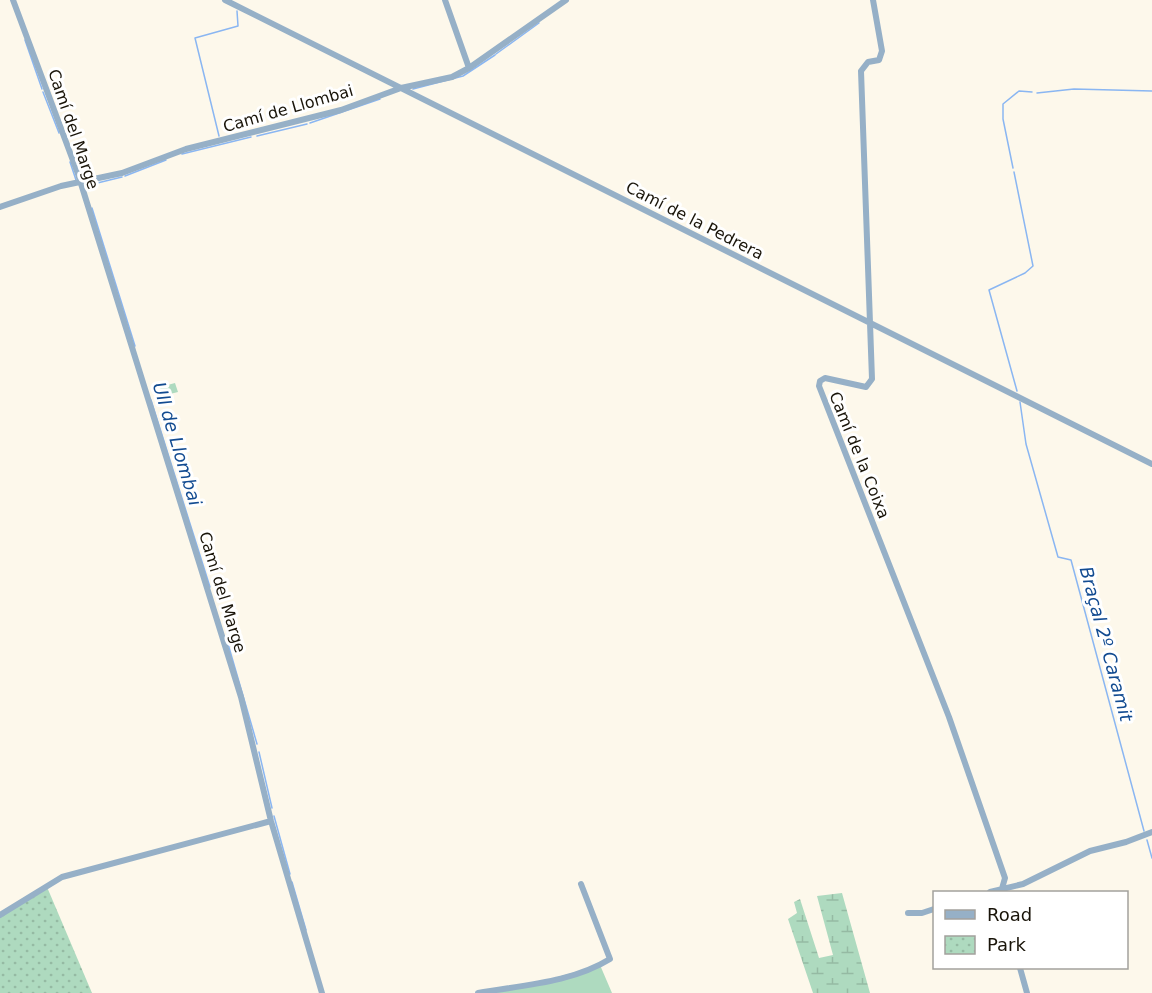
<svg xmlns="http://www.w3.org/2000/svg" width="1152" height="993" viewBox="0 0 1152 993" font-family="'DejaVu Sans',sans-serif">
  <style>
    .green { fill: #aedabf }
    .wetland { fill: url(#wetland-marsh) }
    .park { fill: url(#park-dots) }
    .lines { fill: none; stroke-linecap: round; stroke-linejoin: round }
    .stream { stroke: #8ab6f2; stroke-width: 1.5 }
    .street { stroke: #96b0c7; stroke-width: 6 }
    .labels { text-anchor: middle; stroke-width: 6; stroke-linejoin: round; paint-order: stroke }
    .street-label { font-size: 16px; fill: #191409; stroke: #fff }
    .water-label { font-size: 18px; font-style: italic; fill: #124b91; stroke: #fff }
  </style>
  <defs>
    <pattern id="wetland-marsh" width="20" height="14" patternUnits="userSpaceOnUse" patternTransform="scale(1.5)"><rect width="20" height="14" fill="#aedabf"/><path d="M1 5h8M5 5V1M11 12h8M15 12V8" fill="none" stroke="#95baa3"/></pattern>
    <pattern id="park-dots" width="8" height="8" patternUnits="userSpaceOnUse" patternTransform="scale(1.5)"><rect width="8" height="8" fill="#aedabf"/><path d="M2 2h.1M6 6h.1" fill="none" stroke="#95baa3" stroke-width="1.8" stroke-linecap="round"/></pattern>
  </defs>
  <rect width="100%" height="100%" fill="#fdf8eb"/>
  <path class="green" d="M175,383L178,392L162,396L160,387Z
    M600,965L612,993H486L533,984Z"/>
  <path class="wetland" d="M842,893L870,993H813L788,919L797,913L794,902L800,899L819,958L833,955L817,896Z"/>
  <path class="park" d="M47,887L92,993H0V917Z"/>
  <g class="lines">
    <path class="stream" d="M25,40L42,89
      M496,54L539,23
      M413,89L463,76L495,55
      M43,92L59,133
      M1037,93L1074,89L1152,91
      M310,123L380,99
      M219,136L195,38L238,26L237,11
      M257,136L307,124
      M182,154L251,137
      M70,162L76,180
      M1013,168L1003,119V104L1019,91L1032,92
      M1014,172L1033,266L1025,273L989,290L1017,391
      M125,176L166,160
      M85,186L122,177
      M92,208L135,346
      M151,400L210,587
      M1020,402L1026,444L1058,557L1071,560L1144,831
      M226,637L257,744
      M259,752L272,808
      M274,816L290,874
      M1147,840L1152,858
      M292,882L306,930"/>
    <path class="street" d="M13,0L78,174L241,697L271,821L322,993
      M225,0L1152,464
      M445,0L469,68
      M873,0L882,51L879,60L868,62L861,71L872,379L866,387L825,378L820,381L819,386L949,717L1005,878L1001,892
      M0,207L61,186L122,173L186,149L341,110L401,88L452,77L469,68L566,0
      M990,892L1023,884L1090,851L1126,842L1152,832
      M908,913H922L934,909
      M0,915L62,877L271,821
      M1020,968L1027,993
      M478,993C522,985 571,983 610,959L581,884"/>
  </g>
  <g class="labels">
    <g class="street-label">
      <text transform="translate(288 108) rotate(-16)" y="6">Camí de Llombai</text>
      <text transform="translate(74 129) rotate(71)" y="6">Camí del Marge</text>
      <text transform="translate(695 220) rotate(27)" y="6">Camí de la Pedrera</text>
      <text transform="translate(860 455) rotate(68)" y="6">Camí de la Coixa</text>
      <text transform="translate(223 592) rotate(73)" y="6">Camí del Marge</text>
    </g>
    <g class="water-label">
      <text transform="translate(177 444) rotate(73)" y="6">Ull de Llombai</text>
      <text transform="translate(1106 644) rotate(75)" y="6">Braçal 2º Caramit</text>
    </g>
  </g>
  <rect x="933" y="891" width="195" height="78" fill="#ffffff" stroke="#a3a19d" stroke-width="1.5"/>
  <rect x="945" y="910" width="30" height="9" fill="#96b0c7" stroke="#a3a19d" stroke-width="1.5"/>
  <text x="987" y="921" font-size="18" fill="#191409">Road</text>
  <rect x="945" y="936" width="30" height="18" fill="url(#park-dots)" stroke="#a3a19d" stroke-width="1.5"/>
  <text x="987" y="951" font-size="18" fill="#191409">Park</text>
</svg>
